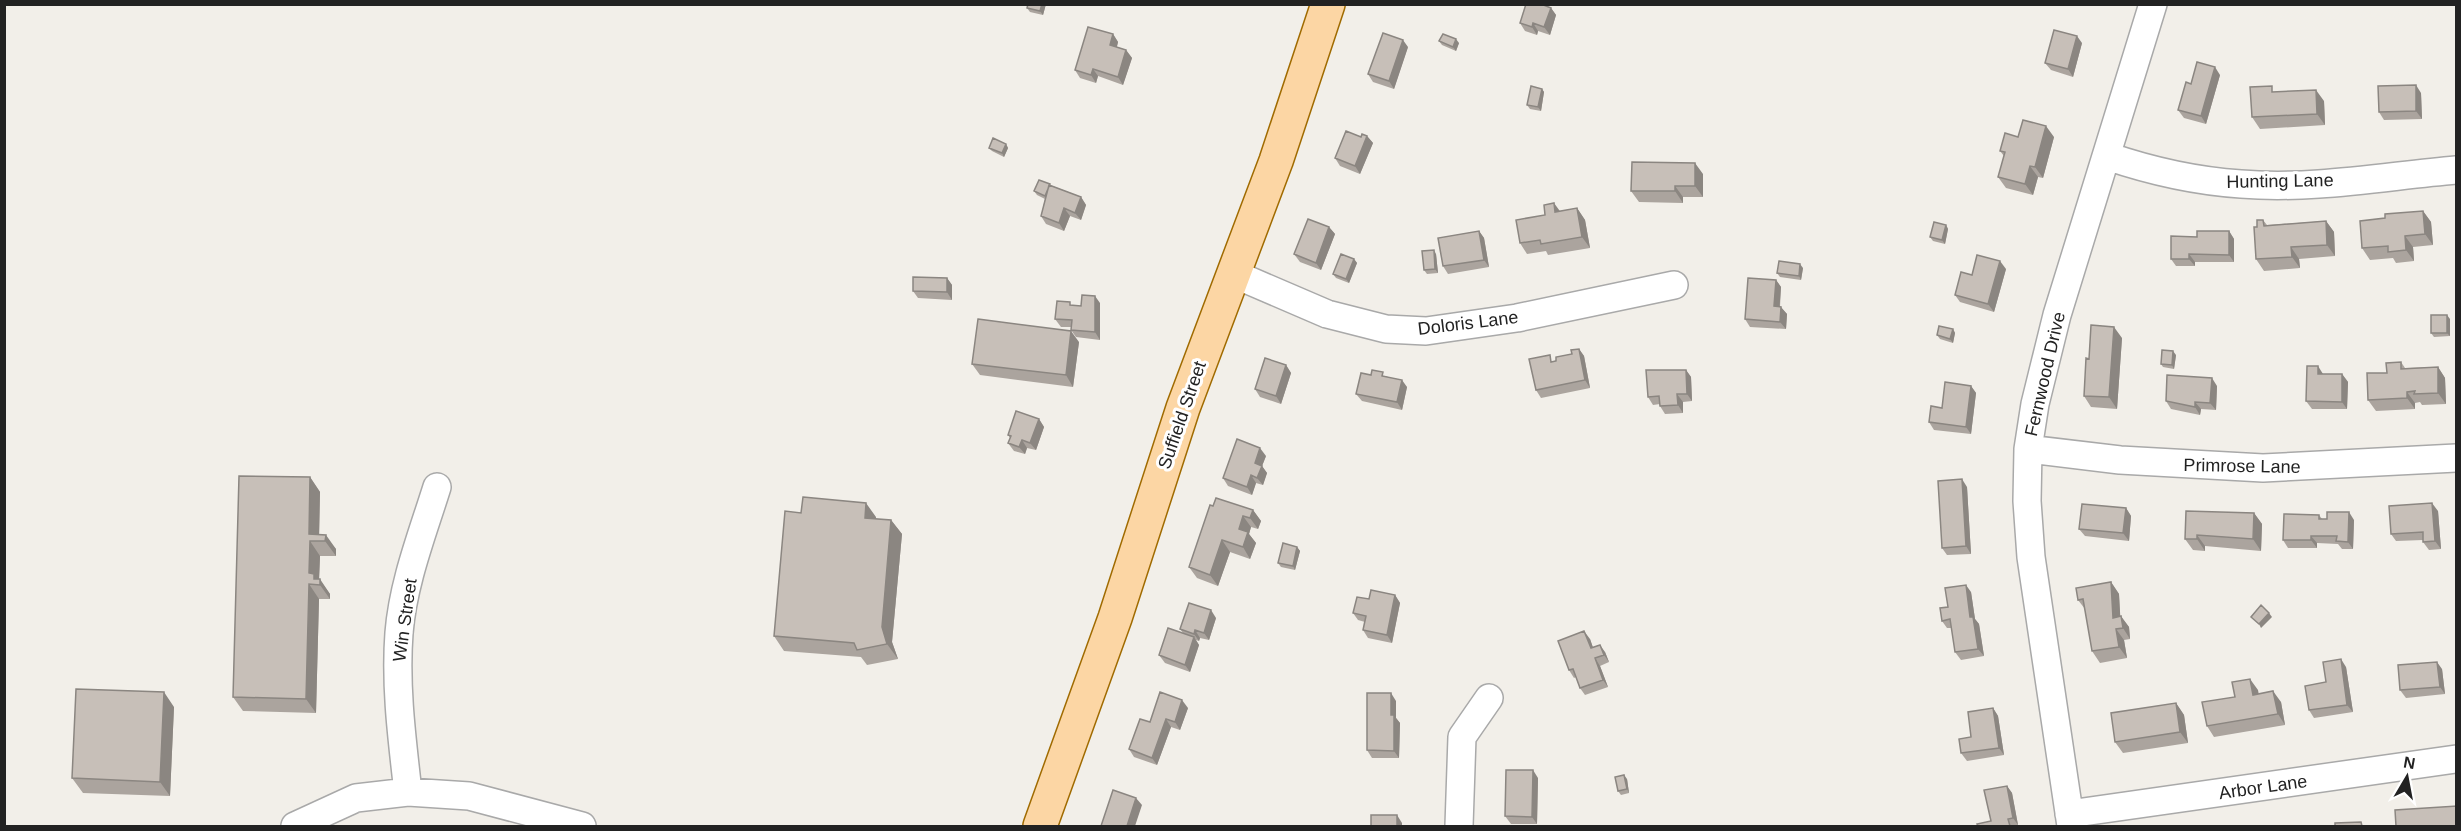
<svg xmlns="http://www.w3.org/2000/svg" width="2461" height="831" viewBox="0 0 2461 831" font-family="Arial,sans-serif">
  <style>
    .lines { fill: none; stroke-linecap: round; stroke-linejoin: round }
    .minor-casing { stroke: #a9a9a9; stroke-width: 30 }
    .major-casing { stroke: #a06b00; stroke-width: 36 }
    .minor { stroke: #fff; stroke-width: 27 }
    .major { stroke: #fcd6a4; stroke-width: 33 }
    .wall { fill: #aba49e }
    .shaded-wall { fill: #8b8681 }
    .building { fill: #c7bfb8; stroke: #8b8681; stroke-width: 1.5 }
    .labels { text-anchor: middle; stroke-width: 6; stroke-linejoin: round; paint-order: stroke }
    .street-label { font-size: 18px; fill: #222; stroke: #fff }
  </style>
  <rect width="100%" height="100%" fill="#f2efe9"/>
  <g class="lines">
    <defs>
      <path id="minor" d="M2107,156C2151,171 2195,181 2241,184C2312,190 2386,176 2456,170
        M1234,274L1327,314L1386,329L1426,331L1517,318L1674,285
        M2028,449L2120,460L2263,468L2456,458
        M408,792C402,739 395,686 399,633C403,583 422,535 437,487
        M2069,814L2456,759
        M295,826L356,798L408,792L469,796L582,826
        M1459,826L1462,737L1489,698
        M2071,826L2031,557L2027,501L2028,449L2035,404L2057,315L2153,4"/>
      <path id="major" d="M1040,826L1115,618L1183,408L1276,161L1328,4"/>
    </defs>
    <use href="#minor" class="minor-casing"/>
    <use href="#major" class="major-casing"/>
    <use href="#minor" class="minor"/>
    <use href="#major" class="major"/>
  </g>
  <path class="wall" d="M1046,4L1043,15L1030,12L1027,8Z
    M1551,8L1556,15L1550,35L1538,31L1537,35L1525,31L1520,23Z
    M1113,34L1118,42L1117,47L1126,50L1132,58L1123,85L1098,76L1096,83L1080,78L1075,70Z
    M1439,41L1459,43L1456,51L1442,45Z
    M2082,43L2073,77L2051,70L2045,63Z
    M1408,47L1394,89L1373,82L1368,74Z
    M2220,75L2206,124L2184,118L2178,110L2191,84Z
    M1542,89L1544,92L1541,111L1530,109L1527,105Z
    M2421,93L2422,119L2384,120L2379,112Z
    M2324,101L2325,125L2260,129L2252,117Z
    M1367,136L1373,143L1360,174L1340,166L1335,158Z
    M2018,137H2054L2043,178L2038,177L2033,195L2006,188L1998,177L2004,156L2000,151Z
    M1006,144L1008,148L1004,157L992,151L989,148Z
    M1703,174V197H1683V203L1639,202L1631,191Z
    M1050,185L1081,197L1086,205L1081,220L1070,216L1064,231L1046,224L1041,216L1045,199L1037,195L1034,191Z
    M1577,208L1585,220L1590,248L1548,255L1546,251L1527,254L1520,243L1545,215Z
    M2423,211L2431,222L2433,245L2413,247L2414,261L2396,263L2393,258L2370,260L2362,248L2385,218Z
    M2263,220L2267,225L2326,221L2334,232L2335,256L2299,259L2300,268L2264,271L2256,259L2257,227Z
    M1946,225L1948,229L1945,244L1933,241L1930,237Z
    M1329,227L1335,234L1321,270L1300,262L1294,254Z
    M1479,231L1484,238L1489,267L1448,274L1443,266Z
    M2229,231L2234,239V262H2195V266H2176L2171,259L2197,237Z
    M1436,254L1438,273L1427,274L1424,270Z
    M1354,259L1357,263L1349,283L1336,278L1333,274Z
    M1803,268L1801,280L1780,277L1777,273Z
    M2006,269L1994,312L1960,302L1955,295L1972,275Z
    M947,278L952,285V300L918,298L913,291Z
    M1776,280L1781,287L1780,307L1787,314L1786,329L1750,327L1745,319Z
    M1100,303V340L1076,337L1071,330V327H1061L1055,319L1073,306H1081Z
    M2450,319V336L2434,337L2431,333Z
    M1953,329L1955,333L1953,343L1940,339L1937,335Z
    M2122,338L2117,409L2091,407L2084,396L2089,359Z
    M1079,342L1073,387L980,375L972,364Z
    M1579,349L1584,356L1590,388L1541,398L1536,390L1554,361L1572,354Z
    M2176,355L2174,369L2163,367L2161,364Z
    M2401,362L2405,368L2438,367L2445,378L2446,404L2422,405L2420,402L2415,403V409L2376,411L2368,400L2387,373Z
    M1286,365L1291,373L1281,404L1260,397L1255,389Z
    M1686,370L1691,377L1692,401L1683,402V413L1665,414L1660,406V404L1653,405L1648,397Z
    M2323,374H2342L2348,382L2347,409H2312L2306,401Z
    M1371,375L1386,376L1407,387L1402,410L1362,401L1356,394Z
    M1971,386L1976,393L1971,434L1934,430L1929,422L1942,408Z
    M2217,386L2216,410L2201,409L2200,415L2171,409L2166,401Z
    M1039,419L1044,427L1036,450L1027,448L1025,454L1014,451L1008,443L1010,438L1008,435Z
    M1266,456L1262,466L1267,473L1263,485L1256,483L1252,495L1228,486L1223,478Z
    M310,477L320,492L319,534L336,549V556H320L319,579L330,594V599H319L316,713L243,711L233,697Z
    M1967,487L1971,554L1947,555L1942,548Z
    M1213,506L1253,510L1261,521L1258,529L1251,527L1249,534L1256,543L1250,559L1230,552L1218,586L1197,578L1189,567Z
    M2126,508L2131,516L2129,541L2085,536L2079,529Z
    M2438,511L2441,549L2429,550L2423,542V540L2396,541L2391,534Z
    M2254,513L2262,524L2261,551L2205,546V551L2193,550L2185,539Z
    M2319,515L2322,519L2354,520L2353,549H2342L2338,544L2317,543V548H2288L2283,540Z
    M876,517V519L891,520L902,534L892,642L898,659L867,665L861,657L784,651L774,636Z
    M1297,547L1300,551L1295,570L1281,567L1278,563Z
    M2111,582L2119,594L2120,616L2129,627L2130,639L2124,640L2127,658L2100,663L2092,651L2085,609L2078,600Z
    M1971,592L1975,619L1979,624L1984,656L1961,660L1955,652L1952,628H1947L1942,621L1948,607Z
    M1395,595L1400,603L1392,643L1368,638L1363,630L1365,622L1358,620L1353,613L1369,599Z
    M1216,618L1209,640L1200,638L1199,641L1196,640L1199,645L1190,672L1165,663L1159,655L1183,633L1180,629Z
    M1590,639L1593,648L1605,652L1609,662L1600,666L1608,687L1585,695L1580,688L1576,677L1574,678L1569,670Z
    M2346,667L2353,712L2314,718L2309,710L2326,682Z
    M2442,669L2445,694L2406,698L2400,690Z
    M2258,690V694L2281,702L2285,725L2214,737L2207,726L2235,697Z
    M1396,701V718L1400,723L1399,758H1372L1367,750Z
    M2176,703L2184,715L2188,743L2123,753L2115,742Z
    M174,707L170,796L83,793L72,778Z
    M1188,708L1180,730L1171,727L1157,765L1134,757L1129,749L1150,722Z
    M1993,708L1998,716L2004,755L1967,761L1961,753Z
    M1538,778L1537,824H1511L1505,816Z
    M1627,779L1629,793L1621,795L1618,791Z
    M2007,786L2012,793L2018,825L2013,826H1978L1991,821Z"/>
  <path class="shaded-wall" d="M1042,4H1046L1043,15L1040,11Z
    M1551,8L1556,15L1550,35L1544,27Z
    M1533,23L1538,31L1537,35L1532,27Z
    M1113,34L1118,42L1115,53L1110,45Z
    M2077,36L2082,43L2073,77L2068,69Z
    M1456,39L1459,43L1456,51L1453,47Z
    M1403,40L1408,47L1394,89L1389,81Z
    M1126,50L1132,58L1123,85L1118,77Z
    M2215,67L2220,75L2206,124L2201,116Z
    M1093,69L1098,76L1096,83L1091,75Z
    M2416,85L2421,93L2422,119L2416,111Z
    M1542,89L1544,92L1541,111L1538,107Z
    M2316,90L2324,101L2325,125L2317,114Z
    M2046,126L2054,137L2043,178L2035,167Z
    M1367,136L1373,143L1360,174L1355,166Z
    M1006,144L1008,148L1004,157L1002,153Z
    M1695,163L1703,174V197L1695,186Z
    M2030,166L2038,177L2033,195L2025,184Z
    M1675,186L1683,197V203L1675,191Z
    M1081,197L1086,205L1081,220L1075,213Z
    M1554,203L1562,214L1555,212Z
    M1064,208L1070,216L1064,231L1059,223Z
    M1577,208L1585,220L1590,248L1582,237Z
    M2423,211L2431,222L2433,245L2425,234Z
    M2326,221L2334,232L2335,256L2327,245Z
    M1946,225L1948,229L1945,244L1942,240Z
    M1329,227L1335,234L1321,270L1316,263Z
    M1479,231L1484,238L1489,267L1484,260Z
    M2229,231L2234,239V262L2229,255Z
    M2405,236L2413,247L2414,261L2406,250Z
    M2291,247L2299,259L2300,268L2292,257Z
    M1434,250L1436,254L1438,273L1435,269Z
    M2189,254L2195,262V266L2189,259Z
    M1354,259L1357,263L1349,283L1346,279Z
    M2000,261L2006,269L1994,312L1988,304Z
    M1800,264L1803,268L1801,280L1799,276Z
    M947,278L952,285V300L947,292Z
    M1776,280L1781,287L1779,314L1774,306Z
    M1095,296L1100,303V340L1095,332Z
    M1781,307L1787,314L1786,329L1780,322Z
    M2447,315L2450,319V336L2447,333Z
    M2114,327L2122,338L2117,409L2109,397Z
    M1953,329L1955,333L1953,343L1950,339Z
    M1071,331L1079,342L1073,387L1066,375Z
    M1579,349L1584,356L1590,388L1585,380Z
    M2173,351L2176,355L2174,369L2172,365Z
    M1286,365L1291,373L1281,404L1276,396Z
    M2318,366L2323,374H2318Z
    M2438,367L2445,378L2446,404L2438,393Z
    M1686,370L1691,377L1692,401L1687,394Z
    M2342,374L2348,382L2347,409L2342,402Z
    M2212,378L2217,386L2216,410L2210,403Z
    M1402,380L1407,387L1402,410L1397,402Z
    M1971,386L1976,393L1971,434L1966,427Z
    M2407,392L2415,403V409L2407,398Z
    M1677,394L1683,402V413L1678,405Z
    M2195,402L2201,409L2200,415L2195,407Z
    M1039,419L1044,427L1036,450L1030,443Z
    M1022,440L1027,448L1025,454L1019,447Z
    M1260,448L1266,456L1262,466L1267,473L1263,485L1257,478L1255,463Z
    M1251,475L1256,483L1252,495L1247,487Z
    M310,477L320,492L319,541L309,534Z
    M1962,479L1967,487L1971,554L1966,546Z
    M866,503L876,517L875,532L865,518Z
    M2432,503L2438,511L2441,549L2435,541Z
    M2126,508L2131,516L2129,541L2123,533Z
    M1253,510L1261,521L1258,529L1250,518Z
    M2349,512L2354,520L2353,549L2348,542Z
    M2254,513L2262,524L2261,551L2253,539Z
    M1243,516L1251,527L1249,534L1256,543L1250,559L1243,547L1239,529Z
    M891,520L902,534L892,642L898,659L887,644L882,627Z
    M326,535L336,549V556L325,541Z
    M2197,535L2205,546V551L2197,539Z
    M2311,536L2317,543V548L2311,540Z
    M1222,540L1230,552L1218,586L1210,575Z
    M310,541L320,556L319,581L320,579L330,594V599L320,585L309,573Z
    M1297,547L1300,551L1295,570L1293,566Z
    M2111,582L2119,594L2121,629L2113,618Z
    M309,584L319,599L316,713L306,699Z
    M1966,585L1971,592L1975,619L1979,624L1984,656L1978,649L1970,617Z
    M1395,595L1400,603L1392,643L1387,635Z
    M1211,610L1216,618L1209,640L1204,633Z
    M2269,613L2272,617L2261,628L2259,624Z
    M2121,616L2129,627L2130,639L2123,628Z
    M2116,629L2124,640L2127,658L2119,647Z
    M1195,630L1200,638L1199,641L1194,634Z
    M1584,631L1590,639L1596,656L1591,648Z
    M1194,637L1199,645L1190,672L1185,665Z
    M1600,645L1605,652L1609,662L1604,655Z
    M1595,658L1600,666L1608,687L1603,680Z
    M2341,659L2346,667L2353,712L2347,705Z
    M2437,662L2442,669L2445,694L2440,687Z
    M2250,679L2258,690L2261,706L2253,695Z
    M2273,691L2281,702L2285,725L2278,714Z
    M164,692L174,707L170,796L160,782Z
    M1391,693L1396,701V718L1400,723L1399,758L1394,751L1391,715Z
    M1182,700L1188,708L1180,730L1175,722Z
    M2176,703L2184,715L2188,743L2180,732Z
    M1993,708L1998,716L2004,755L1999,748Z
    M1166,719L1171,727L1157,765L1152,758Z
    M1533,770L1538,778L1537,824L1532,817Z
    M1624,775L1627,779L1629,793L1627,789Z
    M2007,786L2012,793L2018,825L2013,818Z
    M1136,798L1142,805L1135,826H1127Z
    M1397,815L1402,823V826H1397Z"/>
  <path class="building" d="M1028,4H1042L1040,11L1027,8Z
    M1526,4H1541L1551,8L1544,27L1533,23L1532,27L1520,23Z
    M1088,27L1113,34L1110,45L1126,50L1118,77L1093,69L1091,75L1075,70Z
    M2054,30L2077,36L2068,69L2045,63Z
    M1383,33L1403,40L1389,81L1368,74Z
    M1443,34L1456,39L1453,47L1439,41Z
    M2197,62L2215,67L2201,116L2178,110L2186,82L2191,84Z
    M2416,85V111L2379,112L2378,86Z
    M1531,86L1542,89L1538,107L1527,105Z
    M2272,86V92L2316,90L2317,114L2252,117L2250,87Z
    M2023,120L2046,126L2035,167L2030,166L2025,184L1998,177L2005,152L2000,151L2005,133L2018,137Z
    M1346,131L1361,137L1362,134L1367,136L1355,166L1335,158Z
    M993,138L1006,144L1002,153L989,148Z
    M1632,162L1695,163V186H1675V191H1631Z
    M1039,180L1050,184L1045,196L1034,191Z
    M1049,185L1081,197L1075,213L1064,208L1059,223L1041,216Z
    M1554,203L1555,212L1577,208L1582,237L1541,244L1540,240L1520,243L1516,220L1545,215L1544,205Z
    M2423,211L2425,234L2405,236L2406,250L2388,252V246L2362,248L2360,221L2385,218V214Z
    M1308,219L1329,227L1316,263L1294,254Z
    M2257,220H2263L2264,226L2326,221L2327,245L2291,247L2292,257L2256,259L2254,227H2257Z
    M1934,222L1946,225L1942,240L1930,237Z
    M1479,231L1484,260L1443,266L1438,238Z
    M2197,231H2229V255L2189,254V259H2171V236L2197,237Z
    M1434,250L1435,269L1424,270L1422,251Z
    M1341,254L1354,259L1346,279L1333,274Z
    M1977,255L2000,261L1988,304L1955,295L1961,272L1972,275Z
    M1779,261L1800,264L1799,276L1777,273Z
    M913,277L947,278V292L913,291Z
    M1748,278L1776,280L1774,306L1781,307L1780,322L1745,319Z
    M1082,295L1095,296V332L1071,330L1072,320L1055,319L1057,301L1070,302V305L1081,306Z
    M2431,315H2447V333H2431Z
    M978,319L1071,331L1066,375L972,364Z
    M2091,325L2114,327L2109,397L2084,396L2086,358L2089,359Z
    M1939,326L1953,329L1950,339L1937,335Z
    M1579,349L1585,380L1536,390L1529,359L1550,355L1551,362L1556,361V357L1572,354L1571,350Z
    M2162,350L2173,351L2172,365L2161,364Z
    M1265,358L1286,365L1276,396L1255,389Z
    M2401,362V369L2438,367V393L2414,394L2415,391L2407,392V398L2368,400L2367,373H2387L2386,363Z
    M2307,366H2318V374H2342V402L2306,401Z
    M1372,370L1383,372L1382,376L1402,380L1397,402L1356,394L1361,373L1371,375Z
    M1646,370H1686L1687,394H1677L1678,405L1660,406L1659,396L1648,397Z
    M2167,375L2212,378L2210,403L2195,402V407L2166,401Z
    M1945,382L1971,386L1966,427L1929,422L1931,406L1942,408Z
    M1016,411L1039,419L1030,443L1022,440L1019,447L1008,443L1011,436L1008,435Z
    M1237,439L1260,448L1255,463L1262,466L1257,478L1251,475L1247,487L1223,478Z
    M239,476L310,477L309,534L326,535L325,541H310L309,573L314,574V579H320V585L309,584L306,699L233,697Z
    M1962,479L1966,546L1942,548L1938,481Z
    M803,497L866,503L865,518L891,520L882,627L887,644L857,650L854,643L774,636L785,511L801,513Z
    M1216,498L1253,510L1250,518L1243,516L1239,529L1248,532L1243,547L1222,540L1210,575L1189,567L1210,505L1213,506Z
    M2432,503L2435,541L2423,542V532L2391,534L2389,506Z
    M2082,504L2126,508L2123,533L2079,529Z
    M2186,511L2254,513L2253,539L2197,535V539H2185Z
    M2327,512H2349L2348,542L2336,541L2337,536H2311V540H2283L2284,514L2319,515V519H2327Z
    M1283,543L1297,547L1293,566L1278,563Z
    M2111,582L2113,618L2121,616L2123,628L2116,629L2119,647L2092,651L2083,599L2078,600L2076,588Z
    M1966,585L1970,617H1973L1978,649L1955,652L1950,619L1942,621L1940,608L1948,607L1945,588Z
    M1371,590L1395,595L1387,635L1363,630L1366,616L1353,613L1357,597L1369,599Z
    M1189,603L1211,610L1204,633L1195,630L1194,634L1180,629Z
    M2261,605L2269,613L2259,624L2251,617Z
    M1168,628L1194,637L1185,665L1159,655Z
    M1584,631L1591,648L1600,645L1604,655L1595,658L1603,680L1580,688L1573,669L1569,670L1558,641Z
    M2341,659L2347,705L2309,710L2305,686L2326,682L2323,662Z
    M2437,662L2440,687L2400,690L2398,665Z
    M2250,679L2253,695L2273,691L2278,714L2207,726L2202,702L2235,697L2232,682Z
    M76,689L164,692L160,782L72,778Z
    M1160,692L1182,700L1175,722L1166,719L1152,758L1129,749L1140,719L1150,722Z
    M1367,693H1391V715H1394V751L1367,750Z
    M2176,703L2180,732L2115,742L2111,713Z
    M1993,708L1999,748L1961,753L1959,739L1971,737L1968,712Z
    M1506,770H1533L1532,817L1505,816Z
    M1624,775L1627,789L1618,791L1615,777Z
    M2007,786L2013,818L2008,819L2010,826H1978L1977,824L1991,821L1984,790Z
    M1113,790L1136,798L1127,826H1101Z
    M2457,806V826H2396L2395,810Z
    M1371,815H1397V826H1371Z
    M2361,822L2362,826H2335V823Z"/>
  <g class="labels">
    <g class="street-label">
      <text transform="translate(2280 181) rotate(-1)" y="6">Hunting Lane</text>
      <text transform="translate(1468 323) rotate(-7)" y="6">Doloris Lane</text>
      <text transform="translate(2045 374) rotate(-77)" y="6">Fernwood Drive</text>
      <text transform="translate(1182 415) rotate(-71)" y="6">Suffield Street</text>
      <text transform="translate(2242 466) rotate(1)" y="6">Primrose Lane</text>
      <text transform="translate(405 620) rotate(-82)" y="6">Win Street</text>
      <text transform="translate(2263 787) rotate(-8)" y="6">Arbor Lane</text>
    </g>
  </g>
  <rect width="2461" height="831" fill="none" stroke="#222222" stroke-width="12"/>
  <g transform="translate(2407 777) rotate(10)" stroke="#ffffff" stroke-width="4.5" paint-order="stroke">
  <path d="M0-4.5L10 22L0 15L-10 22Z" fill="#222222"/>
  <text y="-9" font-size="16" font-weight="bold" text-anchor="middle" fill="#222222">N</text>
  </g>
</svg>
